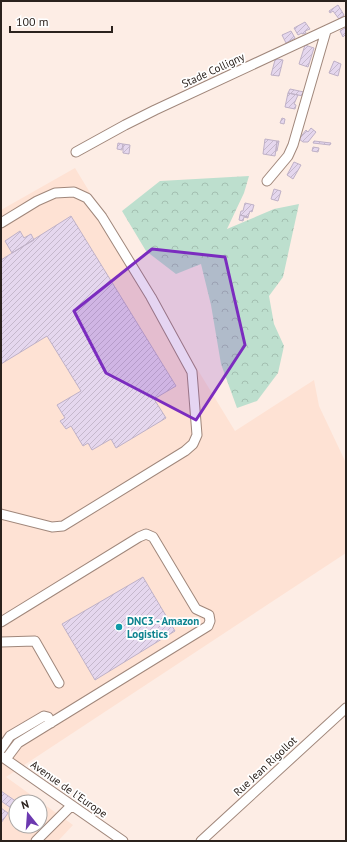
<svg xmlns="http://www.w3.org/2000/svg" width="347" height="842" viewBox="0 0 347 842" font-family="'PT Sans',sans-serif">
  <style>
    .built { fill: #fee2d4; fill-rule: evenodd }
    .forest { fill: url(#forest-crowns) }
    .building { fill: url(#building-hatch); stroke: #bfb1c7 }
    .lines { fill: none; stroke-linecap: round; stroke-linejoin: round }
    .minor-casing { stroke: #a0877b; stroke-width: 11 }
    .minor { stroke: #fff; stroke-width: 9 }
    .marked { fill: #7b2cbf; fill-opacity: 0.2; stroke: #7b2cbf; stroke-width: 3; stroke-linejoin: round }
    .culture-dot { fill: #0f9aa8; stroke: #fff; stroke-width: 1.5 }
    .labels { text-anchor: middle; stroke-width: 3.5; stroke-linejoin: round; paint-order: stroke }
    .street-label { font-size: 11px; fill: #2b221d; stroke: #fff }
    .culture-label { font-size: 11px; font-weight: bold; fill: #0d838f; stroke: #fff; text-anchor: start }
  </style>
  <defs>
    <pattern id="forest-crowns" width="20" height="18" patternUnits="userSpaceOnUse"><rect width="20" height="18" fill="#bddfce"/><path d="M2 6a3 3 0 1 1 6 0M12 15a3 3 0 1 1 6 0" fill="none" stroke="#a3bfb0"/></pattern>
    <pattern id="building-hatch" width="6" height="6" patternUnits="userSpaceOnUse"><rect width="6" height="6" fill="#e5d7ee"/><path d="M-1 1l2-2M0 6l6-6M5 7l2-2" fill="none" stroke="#c5b8cc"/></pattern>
  </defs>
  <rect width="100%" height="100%" fill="#fdede5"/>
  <path class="built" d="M75,168L235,431L314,380L319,406L346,463V553L6,777L73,825L58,841H1V210ZM16,802H40V826H16Z"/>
  <path class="forest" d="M249,176L244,193L227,229L274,209L299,204L283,277L269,296L274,324L284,346L278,373L257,401L237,408L221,364L211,305L201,264L176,274L146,251L122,211L160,181Z"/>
  <path class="building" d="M338,5L344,15L339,19L333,11L330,13L329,11Z
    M305,22L310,29L305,31L306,33L302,34V33L298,35L294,28Z
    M345,28L346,30V37L345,35L343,37L340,31Z
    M291,31L295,38L286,43L282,35Z
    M305,45L314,48L308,67L299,64Z
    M278,59L283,60L279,76L271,75L275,60Z
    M334,61L341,64L338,76L329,73Z
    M290,89L304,92L303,96L288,93Z
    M288,93L298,95L294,104L296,105L295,109L285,107Z
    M282,118L285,119L284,124L280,123Z
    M311,128L316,132L308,142H303L299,139L306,130L308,132Z
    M265,139L277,141L275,156L263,154Z
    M277,141H279L277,151H276Z
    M314,141L331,143L330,145L313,143Z
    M118,143L123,144L122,150L117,149Z
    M123,144L130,145L129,154L123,153Z
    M313,147L319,148L318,152L312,151Z
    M294,162L301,165L293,179L287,175Z
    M274,189L281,191L278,201L271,199Z
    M245,203L254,205L252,212L250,211L248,217L240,215L241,211H243Z
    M240,215L248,217V218L244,217L243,221L239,220Z
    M71,216L176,386L154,399L166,418L116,448L111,439L92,450L88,443L83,446L71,426L66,429L60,421L65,418L57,405L81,391L47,336L1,364V260Z
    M20,231L24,238L31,234L34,240L12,253L5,241Z
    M143,577L175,631L95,680L62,624Z
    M1,791L17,802L16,807L14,810L1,801Z
    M1,808L8,813L1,823Z"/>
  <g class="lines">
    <defs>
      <path id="minor" d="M76,152L125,125L155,110L346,21
        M267,181L288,156L293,145L326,31
        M1,223L37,201L55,193L74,192L87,198L102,217L151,297L192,372L197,435L193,444L185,451L63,526L52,527L1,514
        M1,622L139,537L146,534L153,537L196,609L209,615L210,621L208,626L18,743L6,759
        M1,642L35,641L59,683
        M1,749L10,736L44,716L48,717L51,723
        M1,756L123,841
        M36,841L71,806
        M201,841L346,708"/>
    </defs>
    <use href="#minor" class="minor-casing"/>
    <use href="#minor" class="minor"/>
  </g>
  <path class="marked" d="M152,249L225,257L245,345L196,420L106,373L74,311Z"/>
  <circle class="culture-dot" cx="119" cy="627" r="4"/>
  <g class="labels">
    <g class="street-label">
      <text transform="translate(213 70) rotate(-25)" y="4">Stade Colligny</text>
      <text transform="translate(265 766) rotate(-43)" y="4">Rue Jean Rigollot</text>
      <text transform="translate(69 789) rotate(35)" y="4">Avenue de l'Europe</text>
    </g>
    <g class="culture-label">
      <text x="127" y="625">DNC3 - Amazon<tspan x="127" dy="13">Logistics</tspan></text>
    </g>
  </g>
  <rect width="347" height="842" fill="none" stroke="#2b221d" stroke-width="4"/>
  <g transform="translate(28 814) rotate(343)"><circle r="19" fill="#ffffff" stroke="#aaa7a5"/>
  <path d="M0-3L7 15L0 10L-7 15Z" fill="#6c39b0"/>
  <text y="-6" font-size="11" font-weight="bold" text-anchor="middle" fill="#2b221d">N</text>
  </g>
  <path d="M10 26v6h102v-6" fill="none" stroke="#2b221d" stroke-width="2"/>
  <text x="16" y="26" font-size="12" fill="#2b221d" stroke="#ffffff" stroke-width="3" paint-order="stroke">100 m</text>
</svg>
